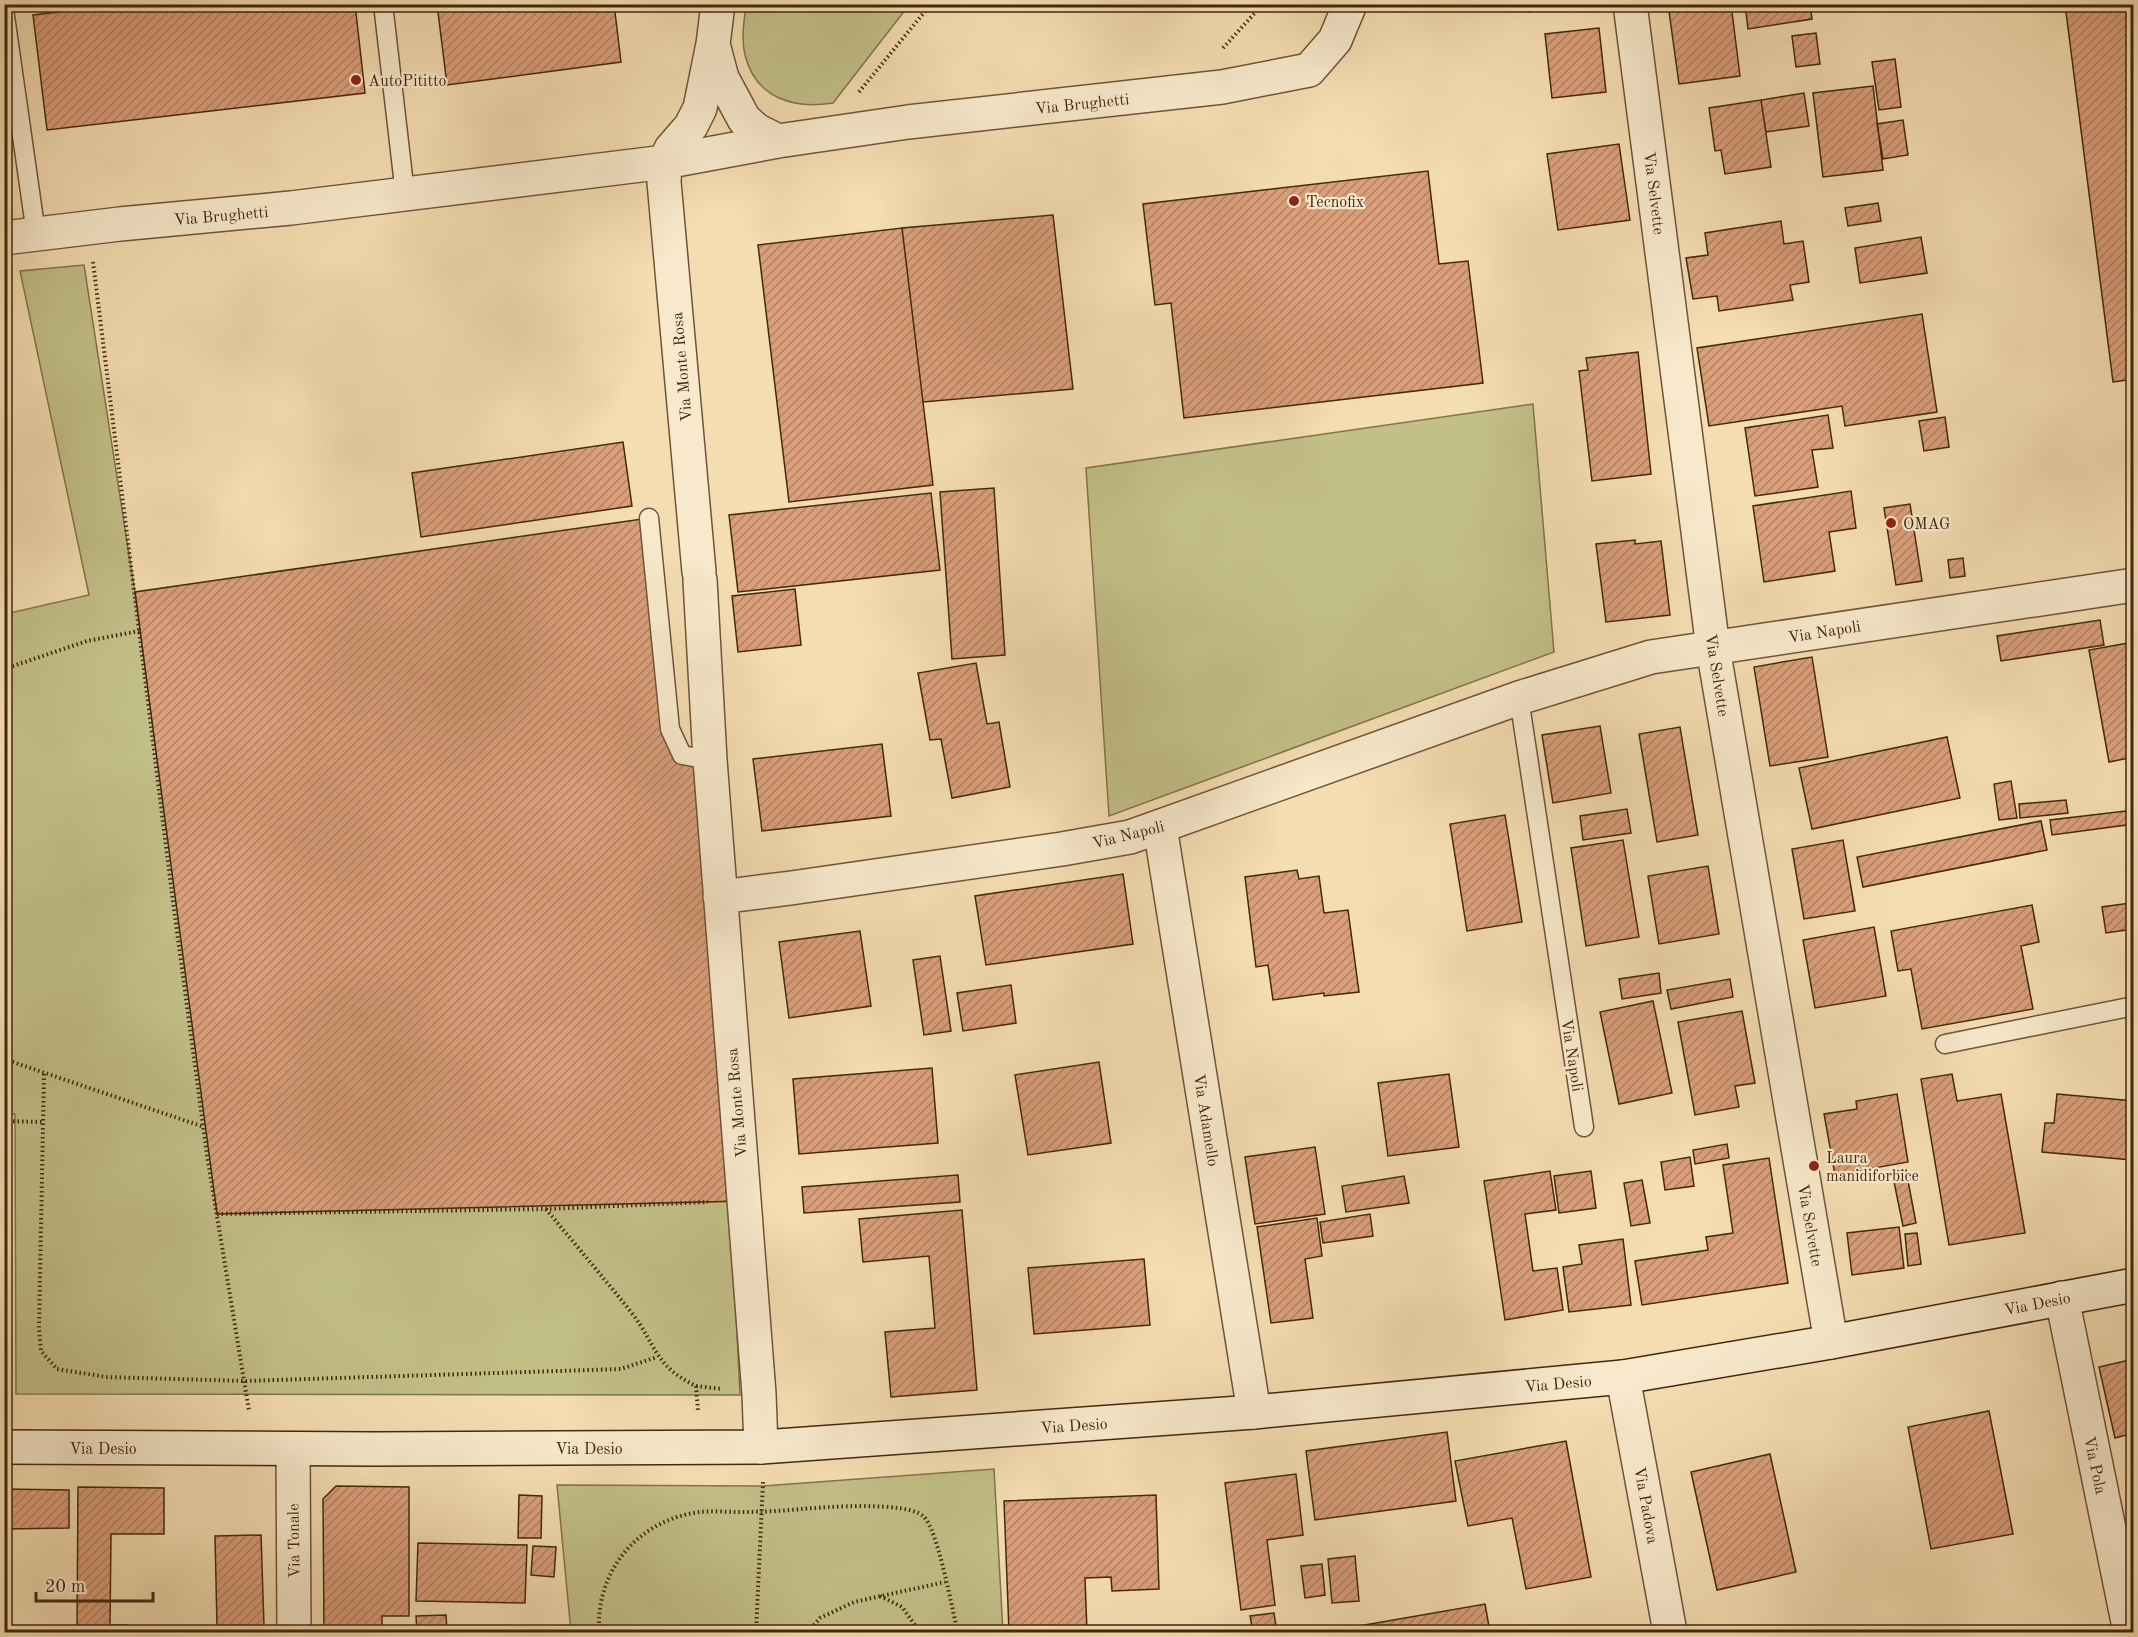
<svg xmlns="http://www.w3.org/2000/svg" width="2138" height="1637" viewBox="0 0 2138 1637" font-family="'Old Standard TT',serif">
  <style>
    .green { fill: #c2bf87; stroke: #82734b; stroke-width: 1.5 }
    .building { fill: url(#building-hatch); stroke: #43270f; stroke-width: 1.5 }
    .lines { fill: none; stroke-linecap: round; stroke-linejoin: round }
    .lane-casing { stroke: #6f5438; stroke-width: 21 }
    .street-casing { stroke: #6f5438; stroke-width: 36 }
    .secondary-casing { stroke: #43270f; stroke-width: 36 }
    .path { stroke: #43270f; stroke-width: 4; stroke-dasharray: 1.5 3; stroke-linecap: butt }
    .lane { stroke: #f8e9cc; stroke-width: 18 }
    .street { stroke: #f8e9cc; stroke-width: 33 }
    .secondary { stroke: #f8e9cc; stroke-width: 33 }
    .poi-dot { fill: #8f2418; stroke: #f8e9cc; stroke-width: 2 }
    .labels { text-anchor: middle; stroke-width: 4.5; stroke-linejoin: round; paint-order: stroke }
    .poi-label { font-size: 16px; fill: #43270f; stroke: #f8e9cc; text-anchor: start }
    .street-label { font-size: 16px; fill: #43270f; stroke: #f8e9cc }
  </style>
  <defs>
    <pattern id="building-hatch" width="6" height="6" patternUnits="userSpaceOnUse" patternTransform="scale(1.5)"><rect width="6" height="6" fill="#da9f7a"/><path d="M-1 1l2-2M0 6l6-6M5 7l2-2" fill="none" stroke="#b28262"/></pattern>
  </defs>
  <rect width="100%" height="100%" fill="#f4ddb1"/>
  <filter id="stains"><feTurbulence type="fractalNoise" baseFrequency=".00333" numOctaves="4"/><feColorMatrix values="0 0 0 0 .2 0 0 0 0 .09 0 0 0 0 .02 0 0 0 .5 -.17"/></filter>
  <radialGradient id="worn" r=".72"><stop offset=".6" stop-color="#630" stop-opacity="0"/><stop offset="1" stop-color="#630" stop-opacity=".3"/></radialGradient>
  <path class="green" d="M746,5V4L909,5L833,103C794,109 756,99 745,55C741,39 744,21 746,5Z
    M84,265L135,593L244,1190L730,1184L740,1395L16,1394L15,1114H5V614L89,595L20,271Z
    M1533,404L1554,652L1109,816L1086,468Z
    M994,1469L1003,1632H571L557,1485L763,1486Z"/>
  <path class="building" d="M129,4H355L365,93L47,130L33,15Z
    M437,4H614L621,62L447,85Z
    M1527,4H1592L1528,12Z
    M1668,4H1731L1740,76L1679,84Z
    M1745,4H1810L1812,19L1748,29Z
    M2065,4H2134V379L2113,382Z
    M1599,28L1606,92L1552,98L1545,34Z
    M1816,33L1820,64L1796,67L1792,36Z
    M1895,59L1901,107L1879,110L1872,62Z
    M1873,86L1883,170L1823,177L1813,93Z
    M1804,93L1809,126L1766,132L1761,100Z
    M1761,100L1771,167L1725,174L1721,150L1715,151L1709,108Z
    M1903,120L1908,155L1883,159L1877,124Z
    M1619,144L1630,220L1558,230L1547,154Z
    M1428,171L1439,264L1468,261L1483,383L1184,418L1171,303L1155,305L1143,204Z
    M1878,203L1881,221L1848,226L1845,208Z
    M1053,215L1073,389L923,402L902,228Z
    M1781,221L1784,244L1803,241L1809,282L1790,285L1793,300L1719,311L1717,296L1693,299L1686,258L1708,255L1705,233Z
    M902,228L933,485L789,502L758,245Z
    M1921,237L1927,273L1860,283L1855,248Z
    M1922,314L1937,412L1845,426L1842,406L1709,426L1697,348Z
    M1638,352L1651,474L1592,481L1579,371L1588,370L1586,358Z
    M1828,415L1833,448L1812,450L1818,487L1755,496L1745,428Z
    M1945,417L1949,447L1924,451L1919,421Z
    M623,442L632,506L421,537L412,473Z
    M994,488L1005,655L952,659L940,492Z
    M1851,491L1856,528L1829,532L1835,571L1764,582L1753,506Z
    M931,493L940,570L738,592L729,515Z
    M1910,504L1922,581L1896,585L1884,508Z
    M649,518L682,755L710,760L744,1201L217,1214L135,592Z
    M1635,540V544L1661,541L1670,615L1606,622L1596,544Z
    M1963,558L1965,576L1950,578L1948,560Z
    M795,589L801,645L738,652L732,596Z
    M2100,620L2104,645L2001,661L1997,636Z
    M2134,642V757L2109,762L2089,650Z
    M1812,657L1828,757L1770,766L1754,667Z
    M976,663L987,724L999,722L1010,787L952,798L941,739L930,740L918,673Z
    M1600,726L1611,793L1553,803L1542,735Z
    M1680,727L1698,835L1657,842L1639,734Z
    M1947,737L1960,798L1812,829L1799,768Z
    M882,744L891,816L762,831L753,759Z
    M2011,781L2017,818L1999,820L1994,784Z
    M2066,800L2068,813L2020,818L2019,804Z
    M1627,809L1631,833L1583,840L1580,816Z
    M2134,810V824L2052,835L2050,820Z
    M1505,815L1522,922L1467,931L1450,824Z
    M2041,821L2047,850L1863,887L1857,857Z
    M1623,840L1639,937L1586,946L1571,848Z
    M1843,840L1855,911L1804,919L1792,849Z
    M1708,866L1719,934L1659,944L1648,876Z
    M1297,870L1299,879L1319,876L1324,913L1348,910L1359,992L1324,996V993L1273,1000L1268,965L1256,967L1245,877Z
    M1123,874L1133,944L986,965L975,896Z
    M2130,903L2133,929L2106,933L2102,907Z
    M2032,905L2039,942L2021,946L2033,1009L1922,1029L1911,969L1898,971L1891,931Z
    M1874,927L1886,996L1815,1008L1803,940Z
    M860,931L871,1006L789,1018L779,942Z
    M940,956L951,1031L924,1035L913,960Z
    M1659,973L1661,993L1622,999L1619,979Z
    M1730,979L1733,997L1671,1009L1667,990Z
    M1011,985L1016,1023L963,1031L957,993Z
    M1653,1001L1672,1093L1619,1104L1600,1012Z
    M1742,1011L1755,1083L1735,1086L1739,1107L1695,1115L1678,1022Z
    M1099,1062L1111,1143L1028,1155L1015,1075Z
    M932,1068L938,1143L799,1154L793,1079Z
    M1449,1074L1459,1147L1388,1156L1378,1083Z
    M1952,1074L1957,1101L2001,1094L2025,1233L1949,1245L1921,1079Z
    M1897,1094L1908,1162L1835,1175L1824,1114L1857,1109L1856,1101Z
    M2057,1094L2134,1101V1199H2128L2132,1160L2042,1152L2045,1123H2054Z
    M4,1127L8,1205H4Z
    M1727,1144L1729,1158L1695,1164L1693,1150Z
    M1315,1147L1325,1214L1255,1224L1245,1157Z
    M1690,1157L1694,1186L1665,1190L1661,1162Z
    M1769,1158L1788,1283L1642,1305L1635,1261L1708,1250L1706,1237L1733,1233L1723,1165Z
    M1906,1170L1916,1223L1903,1226L1892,1172Z
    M1550,1171L1556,1210L1525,1214L1533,1271L1557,1268L1563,1310L1505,1320L1484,1181Z
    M1591,1171L1596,1208L1559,1213L1554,1176Z
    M958,1175L960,1202L804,1213L802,1187Z
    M1404,1176L1409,1203L1346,1212L1342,1186Z
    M1642,1180L1650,1223L1631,1226L1624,1183Z
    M962,1210L977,1390L891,1397L885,1332L935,1328L929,1256L863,1262L859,1219Z
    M1370,1214L1373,1236L1323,1243L1320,1222Z
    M1317,1218L1322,1256L1305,1259L1313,1318L1271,1323L1257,1227Z
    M1899,1227L1904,1268L1852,1275L1847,1233Z
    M1917,1233L1921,1264L1908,1266L1905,1234Z
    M1623,1239L1631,1305L1569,1312L1563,1267L1582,1264L1579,1245Z
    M1144,1259L1150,1325L1034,1334L1028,1268Z
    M2134,1359V1433L2115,1438L2099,1367Z
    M1989,1411L2013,1534L1931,1549L1908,1427Z
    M1447,1432L1456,1501L1315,1520L1306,1451Z
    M1566,1441L1591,1577L1526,1589L1512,1518L1468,1526L1455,1461Z
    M1770,1454L1796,1572L1717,1590L1691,1472Z
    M1296,1474L1303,1535L1267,1540L1275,1605L1241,1610L1225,1483Z
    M336,1486L409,1487V1616H382V1632H324L323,1499Z
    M78,1487L164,1488V1534H111L110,1625H128V1632H77Z
    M4,1489L69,1490V1528L4,1529Z
    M519,1495L542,1496L541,1538H518Z
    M1156,1495L1159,1589L1112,1591L1111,1577L1085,1578L1087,1632H1009L1004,1501Z
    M261,1535L264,1626L217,1627L215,1536Z
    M418,1543L527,1545L525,1603L416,1601Z
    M533,1546L556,1547L554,1577L531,1575Z
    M1355,1556L1359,1601L1332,1603L1328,1559Z
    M1322,1564L1325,1595L1305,1598L1301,1566Z
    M1485,1604L1490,1632H1342V1629Z
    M1274,1613L1277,1632H1253L1250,1616Z
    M446,1615L447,1632H417L416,1616Z
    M162,1626V1632H136V1627Z"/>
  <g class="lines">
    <defs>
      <path id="lane" d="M383,4L405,194
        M4,9L36,234
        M649,518L670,729L682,755L710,760
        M1519,698L1584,1127
        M1945,1044L2134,1006"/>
      <path id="street" d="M718,4L713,44L722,78L744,119L756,130L778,141
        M1630,4L1713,648L1831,1342
        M4,238L120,224L291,208L665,162L778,141L908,122L1222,87L1309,70L1335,40L1350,4
        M699,572L664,182L665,162L671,149L691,126L700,108L713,44
        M700,580L710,760L759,1394L761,1447
        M1160,827L1254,1412
        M720,897L791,888L1062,849L1130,837L1519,698L1651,657L2134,585
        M2062,1298L2130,1632
        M1623,1377L1670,1632
        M293,1449L294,1632"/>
      <path id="secondary" d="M4,1447L375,1449L761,1447L1254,1412L1623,1377L1831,1342L2134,1285"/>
    </defs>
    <use href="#lane" class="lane-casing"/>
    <use href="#street" class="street-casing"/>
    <use href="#secondary" class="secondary-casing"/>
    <path class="path" d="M1223,48L1263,4
      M859,92L931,4
      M93,262L172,894L207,1155L249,1411
      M4,669L87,641L139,631
      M4,1059L204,1127
      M44,1074L39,1328L41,1351L57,1369L106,1377L245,1381L621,1369L657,1357
      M4,1121L42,1122
      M546,1209C574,1243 603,1277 631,1312C657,1345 653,1365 696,1386L698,1411
      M217,1214L546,1209L708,1202
      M696,1386L722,1389
      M880,1596L902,1607L920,1632
      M599,1632C596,1573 634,1524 693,1513C708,1510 724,1512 739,1512C760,1512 781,1511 802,1509C826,1507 906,1501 923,1516C938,1528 952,1611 958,1632
      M756,1632L763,1482
      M808,1632L820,1618L854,1602L945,1582"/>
    <use href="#lane" class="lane"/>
    <use href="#street" class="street"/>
    <use href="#secondary" class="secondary"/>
  </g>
  <g class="poi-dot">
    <circle cx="356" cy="80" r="6"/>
    <circle cx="1294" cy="201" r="6"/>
    <circle cx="1891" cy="523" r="6"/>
    <circle cx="1814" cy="1166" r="6"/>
  </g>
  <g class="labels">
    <g class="poi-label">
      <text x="368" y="86">AutoPititto</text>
      <text x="1306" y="207">Tecnofix</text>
      <text x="1903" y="529">OMAG</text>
      <text x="1826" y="1163">Laura<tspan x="1826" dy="18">manidiforbice</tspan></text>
    </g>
    <g class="street-label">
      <text transform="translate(1082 103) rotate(-6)" y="6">Via Brughetti</text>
      <text transform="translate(1655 193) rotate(83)" y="6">Via Selvette</text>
      <text transform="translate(221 215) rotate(-5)" y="6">Via Brughetti</text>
      <text transform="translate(681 367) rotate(-95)" y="6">Via Monte Rosa</text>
      <text transform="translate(1824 631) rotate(-9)" y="6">Via Napoli</text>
      <text transform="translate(1718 675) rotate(81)" y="6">Via Selvette</text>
      <text transform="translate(1128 834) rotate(-14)" y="6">Via Napoli</text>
      <text transform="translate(1573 1055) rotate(81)" y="6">Via Napoli</text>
      <text transform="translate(736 1103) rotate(-95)" y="6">Via Monte Rosa</text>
      <text transform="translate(1207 1120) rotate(81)" y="6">Via Adamello</text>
      <text transform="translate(1811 1225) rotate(80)" y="6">Via Selvette</text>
      <text transform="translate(2037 1303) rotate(-11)" y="6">Via Desio</text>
      <text transform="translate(1558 1383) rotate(-5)" y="6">Via Desio</text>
      <text transform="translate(1074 1425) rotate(-4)" y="6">Via Desio</text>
      <text x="103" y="1454">Via Desio</text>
      <text x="589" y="1454">Via Desio</text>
      <text transform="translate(2096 1465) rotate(78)" y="6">Via Pola</text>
      <text transform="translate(1647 1505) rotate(80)" y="6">Via Padova</text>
      <text transform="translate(293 1541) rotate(-91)" y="6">Via Tonale</text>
    </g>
  </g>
  <rect width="2138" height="1637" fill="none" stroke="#f4ddb1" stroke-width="24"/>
  <rect x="6" y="6" width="2126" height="1625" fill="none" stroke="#43270f" stroke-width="3"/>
  <rect x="12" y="12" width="2114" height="1613" fill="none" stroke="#43270f" stroke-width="1.5"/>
  <path d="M36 1592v9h117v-9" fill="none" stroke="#43270f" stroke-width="3"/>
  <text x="45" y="1592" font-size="18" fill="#43270f" stroke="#f8e9cc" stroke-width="4.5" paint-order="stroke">20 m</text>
  <rect width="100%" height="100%" filter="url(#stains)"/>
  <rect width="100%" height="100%" fill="url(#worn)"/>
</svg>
